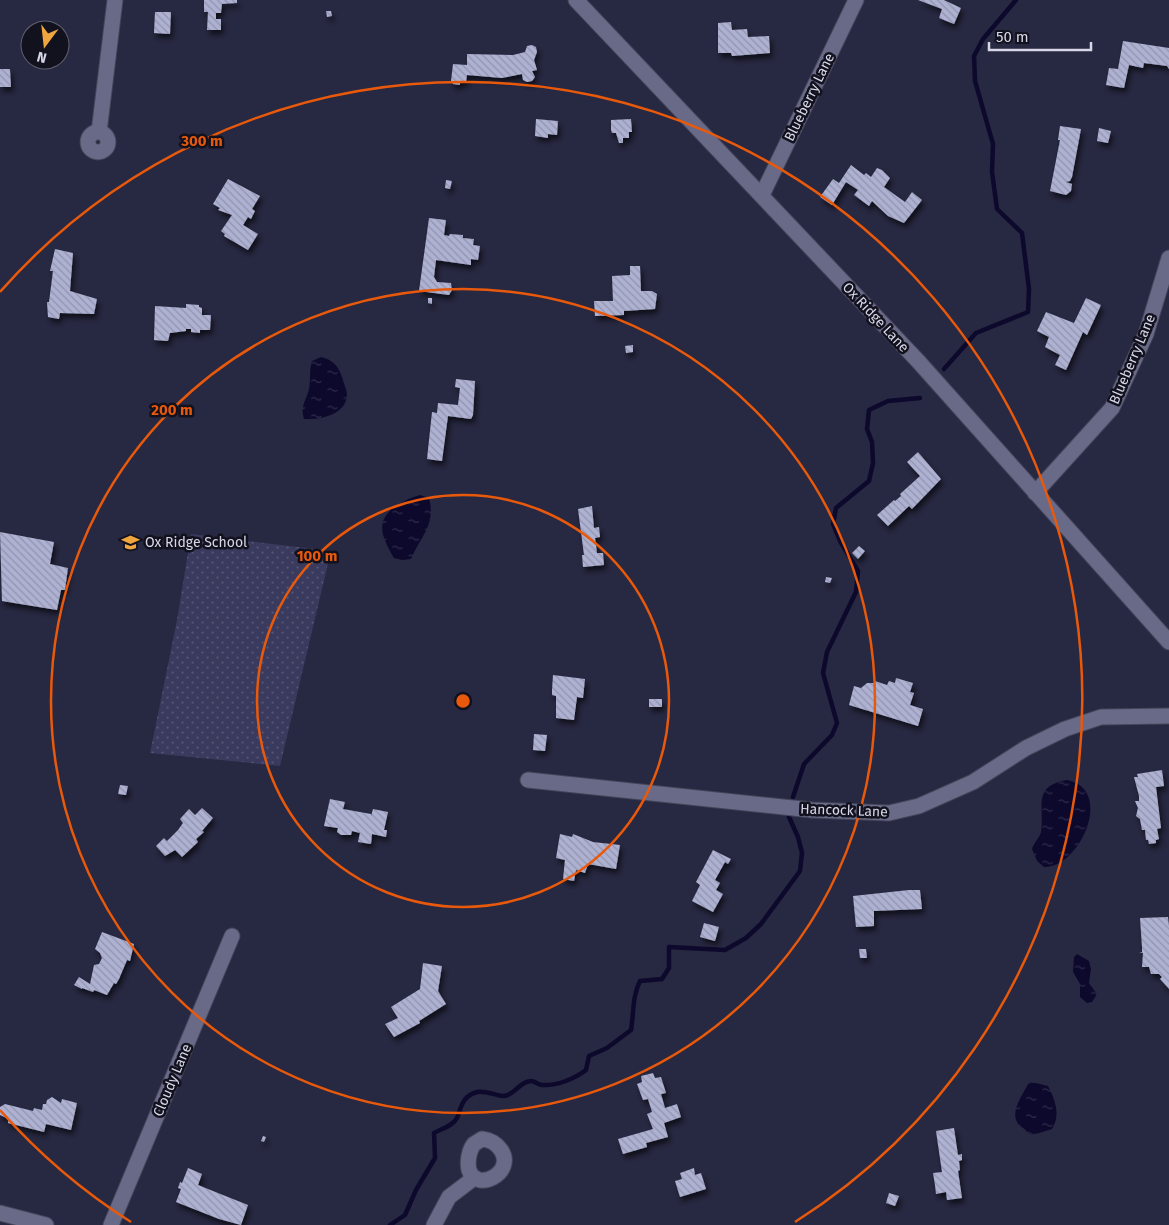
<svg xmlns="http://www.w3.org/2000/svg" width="1169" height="1225" viewBox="0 0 1169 1225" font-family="'Fira Sans',sans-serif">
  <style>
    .grass { fill: url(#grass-dots) }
    .water { fill: url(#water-ripples) }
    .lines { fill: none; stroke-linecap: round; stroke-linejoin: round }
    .stream { stroke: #0d092c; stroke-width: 4.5 }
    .building { fill: url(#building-back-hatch); filter: url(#shadow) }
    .minor-casing { stroke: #444459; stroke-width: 17 }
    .minor { stroke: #686a87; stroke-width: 15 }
    .ring { fill: none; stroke: #e8590c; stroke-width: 2.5 }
    .labels { text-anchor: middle; stroke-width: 5; stroke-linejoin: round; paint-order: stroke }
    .street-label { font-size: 14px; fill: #d6d7e8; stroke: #12121e }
    .poi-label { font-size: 14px; fill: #d6d7e8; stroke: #12121e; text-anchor: start }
    .centre { fill: #e8590c; stroke: #12121e; stroke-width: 2.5 }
    .ring-label { font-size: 15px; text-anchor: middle; font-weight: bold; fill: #e8590c; stroke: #12121e; stroke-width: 5; stroke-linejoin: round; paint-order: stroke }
  </style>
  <defs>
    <pattern id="grass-dots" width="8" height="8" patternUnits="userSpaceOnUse" patternTransform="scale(1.25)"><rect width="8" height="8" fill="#393a5d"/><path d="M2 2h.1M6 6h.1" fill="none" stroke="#555674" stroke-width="1.8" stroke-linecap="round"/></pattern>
    <pattern id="water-ripples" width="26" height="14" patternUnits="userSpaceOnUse" patternTransform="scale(1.25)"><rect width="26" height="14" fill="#0d092c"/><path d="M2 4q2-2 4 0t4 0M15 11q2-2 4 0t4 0" fill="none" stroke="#302c4b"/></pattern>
    <pattern id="building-back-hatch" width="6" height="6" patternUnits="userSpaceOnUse" patternTransform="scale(1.25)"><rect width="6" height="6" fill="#aeb1d1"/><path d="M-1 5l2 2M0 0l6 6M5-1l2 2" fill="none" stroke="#9295ae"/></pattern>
    <filter id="shadow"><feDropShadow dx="2.5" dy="4.5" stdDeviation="2.5" flood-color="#0009"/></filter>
  </defs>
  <rect width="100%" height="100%" fill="#272841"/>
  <path class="grass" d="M191,534L331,551L280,766L150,753L177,620Z"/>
  <path class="water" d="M321,357C334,360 339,367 343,380C344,385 347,390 347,395C346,415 320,420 304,419C300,406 306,401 309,389C311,379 309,370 312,361Z
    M420,495L429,498C436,525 421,536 411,559L402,560L394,558C381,536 374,519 399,504C406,500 412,497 420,495Z
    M1067,780C1115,789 1080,868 1044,867L1037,861L1032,849C1034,842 1039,839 1041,832C1045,808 1031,786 1067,780Z
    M1077,954L1089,961L1091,969L1089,983L1097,994L1092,1002L1087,1003L1080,997V984L1073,972L1074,957Z
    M1032,1082L1048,1086C1055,1099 1061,1115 1052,1129L1033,1135C1028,1134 1027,1131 1023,1128C1006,1117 1021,1098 1028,1084Z"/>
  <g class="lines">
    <path class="stream" d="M944,369L976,333L1028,312L1029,289L1022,233L997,209L992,172L993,144L975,81L974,56L983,39L1016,0
      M793,797L804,764L832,735L837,723L823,673L827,652L856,592L858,571L840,541L833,524L836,508L869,481L873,463L872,442L867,429L869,410L888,401L920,398
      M390,1225L405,1215L416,1190L435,1158L434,1133C441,1129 453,1126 457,1118C461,1108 462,1096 477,1092C486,1090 496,1096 504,1096C515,1095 520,1081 531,1081C535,1081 538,1085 542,1085C557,1086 574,1079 586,1070L589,1056L607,1048L631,1030C634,1013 632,997 640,981L662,979L669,968V947L725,950L746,938L761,924L800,871L802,853L798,837L789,817"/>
  </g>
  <path class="building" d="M204,0H237V3L222,4L221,13H216V19H221V30H207L208,12H204Z
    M918,0H944L961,8L954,24L939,18L942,9Z
    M326,11H331L332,16L327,17Z
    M155,12H171L170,34L154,33Z
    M731,22L732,30L747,29L748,37L769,36L770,53L732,56L731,53H718V23Z
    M1123,41L1169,48V69L1167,66L1144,63L1143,68L1129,65L1124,88L1106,85L1109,68L1118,69Z
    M532,45L536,47L537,52L534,60L537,70L532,71L535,77L532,81L527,82L523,80L522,74L502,78L467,75L466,82H460V85L453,84L451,81L453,64L467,65V54L513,55L525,52L527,46Z
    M0,69H10L11,87H0Z
    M536,119L558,121L557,135L548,134V138L535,136Z
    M631,119L632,132H629V138H623V143H619L616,133H612L611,130V120Z
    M1060,126L1081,129L1072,177L1070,181L1066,182L1072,184L1071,191L1066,195L1050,191L1060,140H1058Z
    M1099,128L1111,131L1108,143L1097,141Z
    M851,165L864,175L866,173L871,177L877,168L882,170L890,178L884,187L905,202L912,192L922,200L904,223L888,216L872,201L869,206L854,195L858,190L846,182L832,205L820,197L833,179L839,183Z
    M228,179L260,196L252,209L255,211L251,219L248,217L243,225L258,234L248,250L224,236L225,234L221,231L232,215L218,210L220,208L213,204Z
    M446,180L452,181L450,189L445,188Z
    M429,218L446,220L444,235L449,236L450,234L463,235V238L474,239L473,245L480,246L478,260L471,259V265L436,260L434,277L437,282L451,283L452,290L449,295L419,291Z
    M55,249L73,253L70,291L97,299L94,314L60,313L59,319L48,317L47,302H49L53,271H50Z
    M630,266H640L641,291H652L657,294L655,309L624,311V315L595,316L594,301H613L612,276L630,275Z
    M428,298H432V304L428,303Z
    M1086,298L1101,305L1087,335L1083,332L1066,370L1055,365L1060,355L1045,347L1049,337L1037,331L1046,312L1074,323Z
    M186,304L199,305V307L202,308V315H211L210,330H200V333L191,332V329H186V331L170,333L168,341L154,340L155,306L186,308Z
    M633,345V352L626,353L625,346Z
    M456,379L475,381L473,415L471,419L448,416L442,461L427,459L432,412L437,413L438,403L458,405L460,388L455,387Z
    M918,452L941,479L912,509L909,506L888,526L877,515L894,500L895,501L901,496L900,494L920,476L907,462Z
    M592,506L594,528L599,527L600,537L595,538L597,553H603L604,565L583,567L582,555H584L578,509Z
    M0,532L54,542L50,564L68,568L65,590H61L57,610L2,601Z
    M859,546L865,551L858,559L852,553Z
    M826,577L832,578L830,583L825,582Z
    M553,675L585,679L583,698L577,697L574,720L556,718V696L552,695V690Z
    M896,678L913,683L910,692L914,693L910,705L923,709L918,726L849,705L854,686L861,688L867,683H874L875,681L887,685L889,681L895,683Z
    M649,699H662V707H649Z
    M534,734L547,735L545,751L533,750Z
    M1162,770L1164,786L1156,787L1161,828L1157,829L1159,839L1156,840V843L1149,844L1148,840H1146L1145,830H1142L1140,819L1136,816L1138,808L1135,801H1139V796L1134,777H1138L1137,774Z
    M120,785L128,786L126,795L118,794Z
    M330,799L345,802L343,809L371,814V816L373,809L388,812L384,830H387L386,837L372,834L371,844L358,842L360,833L352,831L351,835H341L337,832L338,828L324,826Z
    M202,808L213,818L202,831L204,832L196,839L198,842L182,857L175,850L165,856L156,846L164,838L167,841L178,830L183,823L180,819L189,809L195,815Z
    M560,834L572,837L573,834L593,842L620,845L616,869L588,864L585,873L576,870L574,881L563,879L565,860L556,858Z
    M713,850L731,859L728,864L725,862L715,880L720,883L716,890L723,894L713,912L692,901L700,885L696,882Z
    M909,890H920L922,909L874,911V926L856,927L853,896Z
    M1168,917L1169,926V989L1160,979L1162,977L1159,974H1151L1149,967H1142L1143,953L1139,952H1142V947L1140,918Z
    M704,923L719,927L715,941L700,937Z
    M102,932L134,944L130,961L127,960L119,979L116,984L114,983L107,995L94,990L93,992L82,988V989L74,985L79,977L90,984L94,965L99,964L102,958L100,953L95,949Z
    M859,949H866L867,958H860Z
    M423,963L442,966L438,991L446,1004L419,1021L420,1023L394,1037L385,1024L398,1018L391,1007L420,989Z
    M653,1073L655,1078L661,1077L666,1093L661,1094L665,1108L677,1104L681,1117L664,1123L668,1137L646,1143L647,1147L623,1154L618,1139L653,1129L647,1114L652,1112L648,1099L643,1100L637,1084L642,1082L641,1076Z
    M52,1097L61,1103L62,1099L77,1103L71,1130L46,1124L44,1132L8,1123L9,1119L0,1115V1107L5,1104L33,1111L34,1108L42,1110L43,1104H46L47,1100Z
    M954,1128L958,1155L962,1154V1160L959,1161L960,1170L958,1171L962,1198L947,1200L946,1192L936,1194L935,1185L933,1173L942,1172L936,1131Z
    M263,1136L266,1137L264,1142L261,1141Z
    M188,1168L202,1174L198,1185L248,1205L241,1225L219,1219L176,1202L181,1189L178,1188L180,1182L182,1183Z
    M694,1168L695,1175L701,1173L706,1189L680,1197L675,1181L682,1179L680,1173Z
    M889,1193L899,1196L895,1206L886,1203Z"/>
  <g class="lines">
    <defs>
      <path id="minor" d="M576,0L918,361L1169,642
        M88 142a10 10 0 1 1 20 0a10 10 0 1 1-20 0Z
        M99,132L115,0
        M762,195L856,0
        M1035,493L1112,408L1146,334L1169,258
        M528,780L812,810L889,813L919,806L973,782L1026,748L1065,729L1101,717L1169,716
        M482,1139C491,1140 496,1143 501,1150C516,1173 476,1193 469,1170C467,1162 469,1150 474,1144Z
        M0,1213L46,1225
        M111,1225L232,936
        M434,1225L449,1197L474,1178"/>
    </defs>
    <use href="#minor" class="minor-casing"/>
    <use href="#minor" class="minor"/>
  </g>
  <g class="ring">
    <circle cx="463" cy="701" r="206"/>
    <circle cx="463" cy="701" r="412"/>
    <path d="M131 1222A618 618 0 0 1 0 1110M0 292A618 618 0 1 1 795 1222"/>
  </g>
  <defs>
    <symbol id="school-bare" viewBox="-9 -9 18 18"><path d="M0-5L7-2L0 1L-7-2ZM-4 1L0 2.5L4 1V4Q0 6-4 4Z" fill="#f0a63e" stroke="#12121e" stroke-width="2.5" paint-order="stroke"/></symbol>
  </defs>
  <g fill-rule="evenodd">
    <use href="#school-bare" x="118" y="530" width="25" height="25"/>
  </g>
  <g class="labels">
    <g class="street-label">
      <text transform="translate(809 97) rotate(-64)" y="5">Blueberry Lane</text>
      <text transform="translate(876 317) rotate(47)" y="5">Ox Ridge Lane</text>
      <text transform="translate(1132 359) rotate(-67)" y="5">Blueberry Lane</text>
      <text transform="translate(844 810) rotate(2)" y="5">Hancock Lane</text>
      <text transform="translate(172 1080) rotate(-67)" y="5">Cloudy Lane</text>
    </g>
    <g class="poi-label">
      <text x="145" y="547">Ox Ridge School</text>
    </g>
  </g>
  <circle cx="463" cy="701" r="8" class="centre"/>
  <g class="ring-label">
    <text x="202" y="146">300 m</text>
    <text x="172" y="415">200 m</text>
    <text x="317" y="561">100 m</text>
  </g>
  <g transform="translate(45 45) rotate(195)"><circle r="24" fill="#12121e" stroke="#60616f"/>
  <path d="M0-4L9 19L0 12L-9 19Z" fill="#f0a63e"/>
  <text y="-8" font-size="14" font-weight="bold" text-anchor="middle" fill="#d6d7e8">N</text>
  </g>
  <path d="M989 42v8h102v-8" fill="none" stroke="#d6d7e8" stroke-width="2.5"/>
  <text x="996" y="42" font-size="15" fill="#d6d7e8" stroke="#12121e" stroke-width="4" paint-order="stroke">50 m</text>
</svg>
